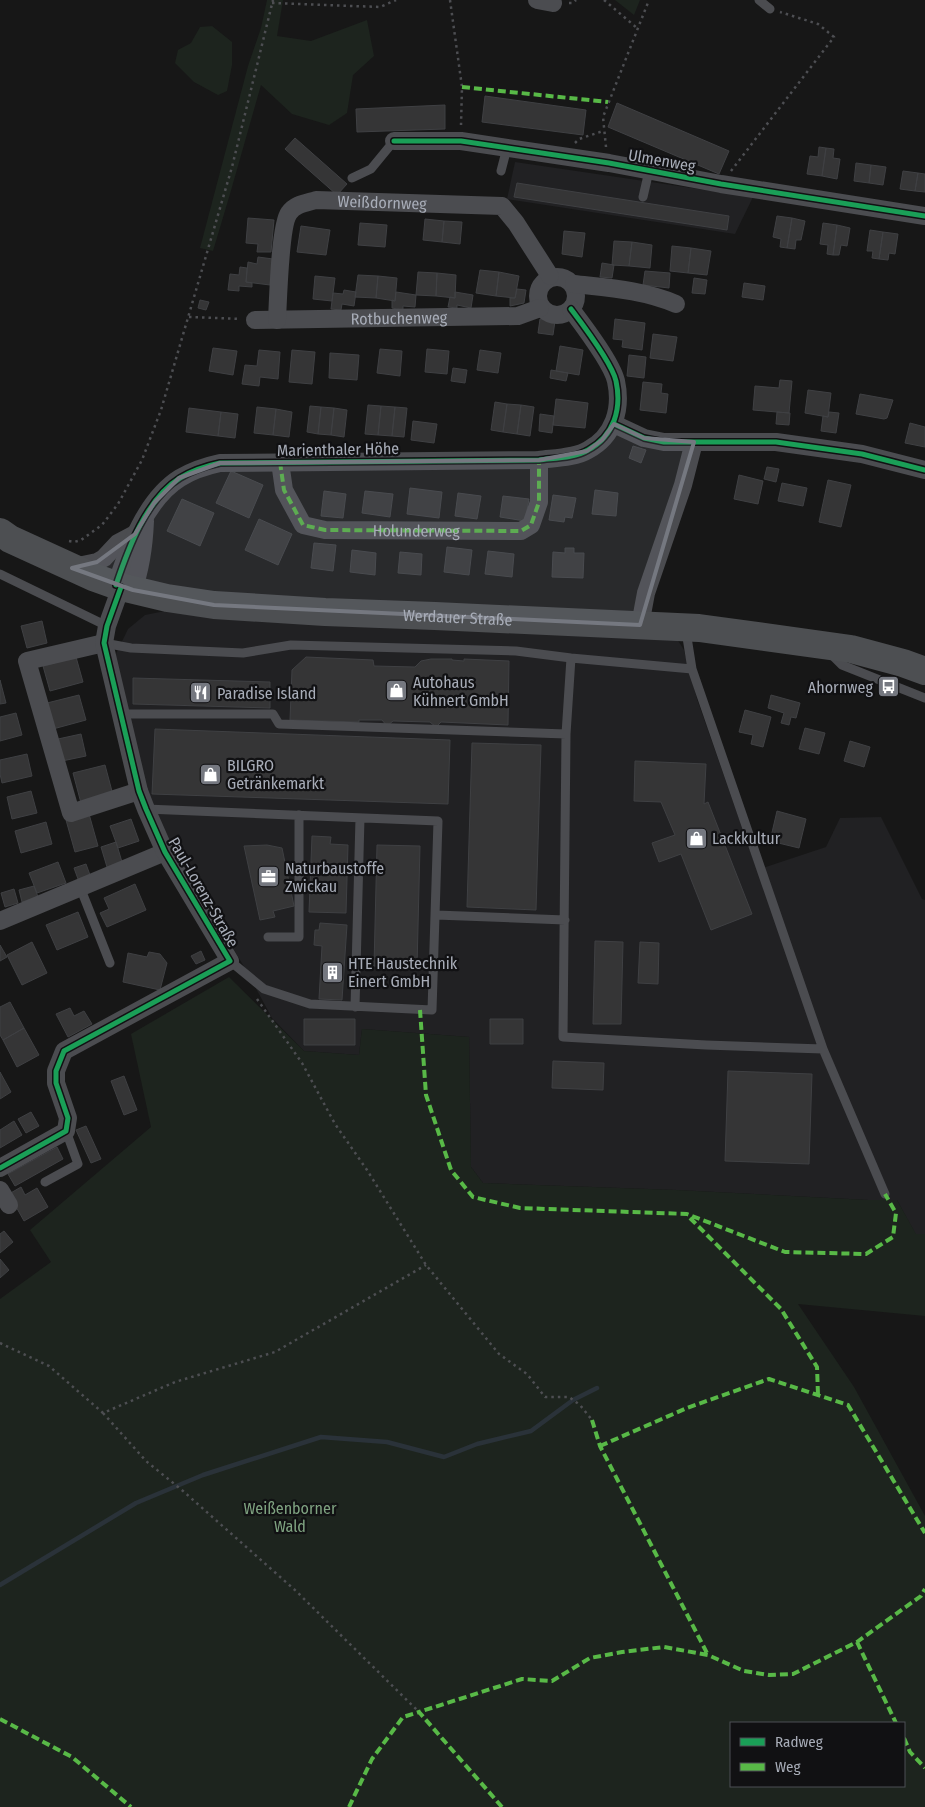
<svg xmlns="http://www.w3.org/2000/svg" width="925" height="1807" viewBox="0 0 925 1807" font-family="'Fira Sans Condensed',sans-serif">
  <style>
    .built { fill: #212123 }
    .green { fill: #1d241e; fill-rule: evenodd }
    .lines { fill: none; stroke-linecap: round; stroke-linejoin: round }
    .stream { stroke: #2a3239; stroke-width: 4.5 }
    .building { fill: #353536; stroke: #3f4043 }
    .path { stroke: #4d4e52; stroke-width: 2.5; stroke-dasharray: 2.5 4; stroke-linecap: butt }
    .service { stroke: #4b4c50; stroke-width: 9 }
    .minor { stroke: #4b4c50; stroke-width: 18 }
    .primary { stroke: #4d4f52; stroke-width: 28 }
    .quiet { stroke: #58b947; stroke-width: 4; stroke-dasharray: 8 4; stroke-linecap: butt }
    .cycleway-casing { stroke: #111113; stroke-width: 8 }
    .cycleway { stroke: #1a9f57; stroke-width: 5 }
    .marked { fill: #757880; fill-opacity: 0.2; stroke: #757880; stroke-width: 4; stroke-linejoin: round }
    .labels { text-anchor: middle; stroke-width: 4.5; stroke-linejoin: round; paint-order: stroke }
    .street-label { font-size: 16px; fill: #a8adb8; stroke: #111113 }
    .poi-label { font-size: 16px; fill: #a8adb8; stroke: #111113; text-anchor: start }
    .park-label { font-size: 16px; fill: #7fa381; stroke: #111113 }
  </style>
  <rect width="100%" height="100%" fill="#171717"/>
  <path class="built" d="M515,162L753,197L735,234L507,199Z
    M165,611L219,619L675,636L684,650L697,699L757,870L826,847L840,818L881,817L922,899L925,900V1234L916,1235L897,1200H868L676,1190L483,1183L471,1167L469,1037L362,1029L359,1055L304,1051L272,1018L246,970L164,833L146,786L114,658L128,629L145,615Z"/>
  <path class="green" d="M267,0H283L277,36L311,41L367,20L374,56L353,75L347,113L329,125L292,114L261,85L230,194L213,251L200,248L248,66L261,28Z
    M615,0H640L634,15Z
    M212,26L232,42V65L227,91L218,95L194,82L175,63L178,50L191,43L200,27Z
    M229,977L304,1051L359,1055L362,1029L469,1037L471,1167L483,1183L676,1190L868,1200H897L916,1234H925V1316L798,1304L854,1387L925,1516V1807H0V1299L51,1262L30,1230L151,1127L131,1034ZM731,1723H904V1786H731Z"/>
  <g class="lines">
    <path class="stream" d="M0,1585L136,1503L203,1475L321,1437L387,1442L444,1457L477,1444L531,1431L573,1400L597,1388"/>
  </g>
  <path class="building" d="M485,96L586,110L583,135L482,122Z
    M617,103L729,151L719,174L608,127Z
    M445,105V129L357,132L356,109Z
    M295,138L347,184L337,195L285,149Z
    M819,147L826,148L822,176L807,174L810,156L818,157Z
    M826,148L834,149L833,158L840,159L837,179L822,176Z
    M856,163L871,165L869,183L854,181Z
    M871,165L886,167L883,185L869,183Z
    M903,171L918,173L915,191L900,189Z
    M918,173L925,174V192L915,191Z
    M517,183L729,216L727,230L514,197Z
    M777,216L792,218L787,248L780,247L781,239L773,237Z
    M248,218L274,220L271,252H257L258,244L246,243Z
    M792,218L805,221L801,240H796L795,249L787,248Z
    M425,219L444,221L442,242L423,240Z
    M444,221L462,222L460,244L442,242Z
    M360,223L387,225L385,247L358,245Z
    M823,223L837,225L833,255L827,254L828,245L820,244Z
    M837,225L850,228L847,246L841,245L839,255H833Z
    M301,226L330,230L326,255L297,252Z
    M870,230L883,232L879,259L872,258L873,251H867Z
    M564,231L585,233L582,257L562,254Z
    M883,232L898,234L895,254L889,253L888,260L879,259Z
    M614,241L632,242L629,266L612,265Z
    M632,242L652,245L650,268L629,266Z
    M672,246L691,248L688,273L670,271Z
    M691,248L711,251L707,275L688,273Z
    M258,257L273,259L270,285L246,282L248,262L257,264Z
    M602,263L614,265L612,278L600,277Z
    M240,267L247,268L246,282L252,283V287L239,286V291L228,290L230,274L239,275Z
    M480,270L499,272L496,296L476,293Z
    M645,271L670,273L669,288L643,285Z
    M418,272L437,273L436,296L416,295Z
    M499,272L519,276L515,298L496,296Z
    M437,273L456,275L455,298L436,296Z
    M358,275L378,276L376,298L355,297Z
    M315,276L335,278L332,301L313,299Z
    M378,276L397,278L395,301L376,298Z
    M694,278L707,280L705,294L692,293Z
    M744,283L765,286L763,300L742,297Z
    M517,289L526,290L524,303L510,306V298H515Z
    M344,290L356,292L354,306L342,304L341,310L331,309L333,293L343,294Z
    M396,292L416,295L415,307L403,306V310L392,308V300L395,301Z
    M455,292L473,295L471,308L457,305V308L448,307L450,297L455,298Z
    M200,300L209,302L206,310L198,308Z
    M540,319L555,321L553,335L538,333Z
    M615,319L645,323L642,350L622,347L623,340L613,339Z
    M653,334L677,337L673,361L650,358Z
    M560,346L583,350L579,375L556,371Z
    M213,348L237,351L233,375L209,371Z
    M380,349L402,351L400,376L377,373Z
    M427,349L449,351L447,374L425,372Z
    M259,350L280,352L278,379L260,377L259,386L242,384L245,365L257,366Z
    M292,350L315,352L312,384L289,382Z
    M480,350L501,353L498,373L477,370Z
    M330,353L359,355L357,380L329,378Z
    M629,355L646,357L644,378L627,376Z
    M453,368L467,370L465,383L451,381Z
    M551,370L568,373L566,381L550,378Z
    M780,380L792,381L789,413L753,410L755,386L779,388Z
    M643,382L662,384L661,393L668,394L666,413L640,410Z
    M808,390L831,393L828,417L805,413Z
    M860,394L893,400L887,418L884,419L856,414Z
    M556,399L588,403L585,428L553,425Z
    M495,402L507,404L503,432L491,430Z
    M507,404L521,405L517,434L503,432Z
    M368,405L381,406L378,435L365,434Z
    M521,405L534,407L530,436L517,434Z
    M310,406L321,407L318,434L307,432Z
    M381,406L395,407L392,436L378,435Z
    M257,407L276,409L273,435L254,433Z
    M321,407L334,408L331,435L318,434Z
    M395,407L407,408L404,437L392,436Z
    M189,408L221,412L218,436L186,432Z
    M334,408L347,410L344,437L331,435Z
    M276,409L292,412L289,437L273,435Z
    M221,412L238,414L235,438L218,436Z
    M777,412L790,413L789,425L776,424Z
    M829,412L839,413L836,433L821,431L823,416L828,417Z
    M540,414L554,416L552,433L539,431Z
    M413,421L437,424L434,443L411,440Z
    M910,423L925,427V447L905,443Z
    M633,446L646,450L641,463L629,458Z
    M767,467L779,469L776,482L764,479Z
    M231,471L263,485L249,518L216,503Z
    M739,475L763,481L758,504L734,499Z
    M828,480L851,485L841,527L819,522Z
    M782,483L807,488L803,506L778,501Z
    M410,488L442,492L439,518L407,514Z
    M595,490L618,493L616,516L592,514Z
    M324,491L346,494L343,518L321,516Z
    M365,491L393,494L390,517L362,513Z
    M458,493L481,496L477,519L455,516Z
    M553,495L576,498L572,518L565,517L564,522L549,520Z
    M503,496L529,499L525,521L500,517Z
    M182,499L214,513L200,546L167,531Z
    M259,519L292,534L278,565L245,550Z
    M314,543L336,545L333,571L311,568Z
    M447,547L472,550L469,575L444,572Z
    M565,548H574V553H584L583,578L552,577L553,552L565,553Z
    M352,550L376,553L375,575L350,572Z
    M488,551L514,554L512,577L485,574Z
    M400,552L422,554L421,575L398,573Z
    M42,621L47,643L27,648L21,626Z
    M76,657L83,682L50,691L43,666Z
    M306,657L373,660L374,666L415,667L421,661L431,659H452V660L464,661V659L509,661L508,725L441,722L436,727L430,722L393,721L387,726L382,720H359V722L290,720L292,670Z
    M133,678L270,682V708L133,704Z
    M0,680L6,703L0,704Z
    M79,695L86,720L53,729L47,703Z
    M771,695L800,703L796,718L791,717L789,725L781,723L784,713L768,708Z
    M745,710L771,717L763,747L751,744L753,735L739,732Z
    M16,713L22,735L0,741V717Z
    M805,728L825,733L819,754L799,749Z
    M155,729L450,740L448,804L152,794Z
    M81,734L86,756L62,761L58,739Z
    M850,741L870,747L864,767L844,761Z
    M472,743L541,745L536,910L467,907Z
    M27,754L32,776L2,783L0,774V760Z
    M635,761L706,764L704,804L708,802L752,914L711,930L681,854L659,862L652,843L675,835L661,802L634,801Z
    M105,765L113,795L81,803L73,773Z
    M31,791L37,813L12,819L7,797Z
    M777,811L806,819L799,848L770,841Z
    M89,814L98,846L75,852L66,820Z
    M131,819L139,841L118,848L110,826Z
    M46,822L52,844L21,853L15,831Z
    M312,836L331,837L330,844L348,845L346,913L309,912Z
    M116,842L122,862L107,867L101,847Z
    M267,845L282,848L294,906L273,911L275,917L260,920L244,846Z
    M377,845L420,846L417,967L374,966Z
    M58,862L66,883L37,893L29,873Z
    M86,864L90,875L78,879L74,868Z
    M135,884L146,910L107,927L100,913L109,909L104,898Z
    M34,886L38,897L22,902L19,890Z
    M14,889L18,903L5,907L1,893Z
    M78,912L88,937L57,950L46,925Z
    M320,923L347,925L342,1000L319,999L322,946L314,945L315,930H319Z
    M595,941L623,942L621,1024H593Z
    M32,942L47,973L22,985L7,955Z
    M640,942L659,943L658,984L638,983Z
    M0,945L7,957L0,961Z
    M201,951L205,960L196,964L191,956Z
    M149,952L160,954L167,963L160,990L123,982L128,953L147,957Z
    M10,1002L24,1028L3,1040L0,1035V1007Z
    M70,1008L74,1016L84,1011L92,1024L68,1037L56,1014Z
    M304,1019H355V1045H304Z
    M490,1019H523V1044H490Z
    M24,1028L39,1055L17,1067L3,1040Z
    M553,1061L604,1063L603,1090L552,1088Z
    M728,1071L812,1074L809,1164L725,1161Z
    M0,1072L11,1092L0,1099Z
    M124,1076L137,1110L124,1115L111,1081Z
    M31,1112L39,1126L26,1133L18,1119Z
    M14,1121L22,1135L0,1148V1130Z
    M86,1126L101,1159L91,1163L76,1130Z
    M57,1147L63,1159L15,1186L8,1174Z
    M21,1187L25,1195L37,1188L48,1207L24,1221L9,1194Z
    M4,1231L13,1242L0,1253V1234Z
    M0,1259L9,1270L0,1278Z"/>
  <g class="lines">
    <path class="path" d="M450,0L462,87L461,125
      M604,0L637,28
      M272,3L380,7L396,0
      M569,3H573L576,0
      M575,143L579,139L603,131
      M606,147L603,117L649,0
      M731,171L834,37L818,24L780,12
      M189,317L241,319
      M69,541L74,542L81,540L102,525L118,504L142,460L161,410L232,167L273,0
      M257,999L302,1063L335,1124L367,1170L426,1265L499,1354L527,1374L545,1397H569L580,1405L592,1420
      M0,1343L49,1366L103,1413L175,1382L275,1352L426,1265
      M103,1413L146,1461L183,1491L296,1591L419,1712"/>
    <path class="service" d="M759,0L770,9
      M501,171L507,148
      M352,178L371,169L394,141
      M643,197L649,171
      M0,574L107,626
      M104,643L131,648L243,653L291,645L516,651L571,658L692,669
      M830,653L842,665L925,698
      M571,658L566,734L563,1037L706,1045L823,1049L692,669L686,631
      M121,714H273L279,724L566,734
      M146,809L438,821L432,1010L310,1004L264,989L230,961
      M80,887L110,963
      M436,915L565,920
      M268,937H299V815
      M355,1007L360,818
      M823,1049L885,1194
      M45,1182L78,1164L66,1131"/>
    <g class="minor">
      <path d="M537,0L553,3"/>
      <path d="M394,141H461L609,163L721,184L925,216"/>
      <circle cx="557" cy="296" r="19"/>
      <path d="M574,284C609,288 643,290 676,304"/>
      <path id="s1" d="M255,320L518,316L540,308"/>
      <path id="s2" d="M277,320C278,301 280,225 289,213C295,204 306,203 316,200L502,206L516,223L550,276"/>
      <path d="M614,424L644,438L664,442H776L862,454L925,470"/>
      <path id="s3" d="M280,462L284,490L303,525L325,530L521,531L531,525L539,502V460"/>
      <path d="M73,567L97,562L104,558L118,543L135,534"/>
      <path d="M116,585C128,549 146,499 180,478C193,470 206,466 220,463L539,460C554,458 575,458 588,450C614,436 622,409 616,381C612,363 583,325 571,309"/>
      <path d="M133,590C141,568 144,545 145,521"/>
      <path d="M640,625L646,593L683,485L694,442"/>
      <path d="M104,643L27,661L71,813L139,791"/>
      <path d="M0,921L165,852"/>
      <path d="M0,1168L66,1131L68,1118L56,1083V1071L64,1051L230,961L165,852L146,809L139,791L104,643L107,626L121,587"/>
      <path d="M0,1190L9,1205"/>
    </g>
    <path class="primary" id="s4" d="M0,532L10,539L93,577L121,587L167,598L214,605L325,612L435,616L699,628L851,649L903,663L925,671"/>
    <path class="quiet" d="M462,87L608,102
      M280,462L284,490L303,525L325,530L521,531L531,525L539,502V460
      M420,1010L426,1095L451,1170L473,1197L520,1208L687,1214L785,1252L866,1254L893,1237L896,1213L885,1194
      M690,1218L781,1309L817,1367L818,1395
      M592,1420L600,1446L708,1655
      M600,1446L687,1408L769,1379L848,1405L925,1533
      M857,1642L896,1723
      M0,1719L72,1757L131,1807
      M904,1738L910,1752L925,1768
      M349,1807L372,1759L403,1717L419,1712
      M502,1807L419,1712L522,1679L552,1681L590,1658L622,1652L664,1647L708,1655L744,1671L769,1675L793,1674L857,1642L921,1596L925,1589"/>
    <defs>
      <path id="cycleway" d="M394,141H461L609,163L721,184L925,216
        M614,424L644,438L664,442H776L862,454L925,470
        M116,585C128,549 146,499 180,478C193,470 206,466 220,463L539,460C554,458 575,458 588,450C614,436 622,409 616,381C612,363 583,325 571,309
        M0,1168L66,1131L68,1118L56,1083V1071L64,1051L230,961L165,852L146,809L139,791L104,643L107,626L121,587"/>
    </defs>
    <use href="#cycleway" class="cycleway-casing"/>
    <use href="#cycleway" class="cycleway"/>
  </g>
  <path class="marked" d="M614,424L644,438L694,442L640,625L214,605L133,590L72,568L97,562L135,534L154,503L179,478L220,463L539,460L587,451L602,440Z"/>
  <defs>
    <symbol id="bus-square" viewBox="-11 -11 22 22"><rect x="-9" y="-9" width="18" height="18" rx="4" fill="#757880" stroke="#111113"/><path d="M-5-6H5V4H4V6H2V4H-2V6H-4V4H-5ZM-3.5-4V0h7V-4ZM-3.5 1.2v1.5H-2V1.2ZM2 1.2v1.5H3.5V1.2Z" fill="#fff"/></symbol>
    <symbol id="shop-square" viewBox="-11 -11 22 22"><rect x="-9" y="-9" width="18" height="18" rx="4" fill="#757880" stroke="#111113"/><path d="M-5-2.5h2.3a2.7 3.5 0 0 1 5.4 0H5L5.5 6h-11ZM-1.5-2.5h3a1.5 2.3 0 0 0-3 0Z" fill="#fff"/></symbol>
    <symbol id="restaurant-square" viewBox="-11 -11 22 22"><rect x="-9" y="-9" width="18" height="18" rx="4" fill="#757880" stroke="#111113"/><path d="M-5-6h1v4h1v-4h1v4h1v-4h1v5L-1.5 .5V6h-2V.5L-5-1ZM5-6V6H3V1.5H1.5Q1.5-4 5-6Z" fill="#fff"/></symbol>
    <symbol id="office-square" viewBox="-11 -11 22 22"><rect x="-9" y="-9" width="18" height="18" rx="4" fill="#757880" stroke="#111113"/><path d="M-6-3h4V-5.5h4V-3h4V5H-6ZM-1-4.5V-3h2v-1.5ZM-6 0V1H6V0Z" fill="#fff"/></symbol>
    <symbol id="building-square" viewBox="-11 -11 22 22"><rect x="-9" y="-9" width="18" height="18" rx="4" fill="#757880" stroke="#111113"/><path d="M-4-6H4V6H1V3H-1V6H-4ZM-2.5-4.3h1.7v1.8h-1.7ZM.8-4.3h1.7v1.8H.8ZM-2.5-1h1.7V.8h-1.7ZM.8-1h1.7V.8H.8Z" fill="#fff"/></symbol>
  </defs>
  <g fill-rule="evenodd">
    <use href="#bus-square" x="876" y="674" width="25" height="25"/>
    <use href="#shop-square" x="384" y="678" width="25" height="25"/>
    <use href="#restaurant-square" x="188" y="680" width="25" height="25"/>
    <use href="#shop-square" x="198" y="762" width="25" height="25"/>
    <use href="#shop-square" x="684" y="826" width="25" height="25"/>
    <use href="#office-square" x="256" y="864" width="25" height="25"/>
    <use href="#building-square" x="320" y="960" width="25" height="25"/>
  </g>
  <g class="labels">
    <g class="street-label">
      <text transform="translate(662 160) rotate(10)" y="6">Ulmenweg</text>
      <text dy="6" stroke="none"><textPath href="#s2" startOffset="205">Weißdornweg</textPath></text>
      <text dy="6" stroke="none"><textPath href="#s1" startOffset="144">Rotbuchenweg</textPath></text>
      <text transform="translate(338 449) rotate(-1)" y="6">Marienthaler Höhe</text>
      <text dy="6" stroke="none"><textPath href="#s3" startOffset="182">Holunderweg</textPath></text>
      <text dy="6" stroke="none"><textPath href="#s4" startOffset="472">Werdauer Straße</textPath></text>
      <text transform="translate(204 892) rotate(60)" y="6">Paul-Lorenz-Straße</text>
    </g>
    <g class="poi-label">
      <text x="413" y="688">Autohaus<tspan x="413" dy="18">Kühnert GmbH</tspan></text>
      <text x="873" y="693" text-anchor="end">Ahornweg</text>
      <text x="217" y="699">Paradise Island</text>
      <text x="227" y="771">BILGRO<tspan x="227" dy="18">Getränkemarkt</tspan></text>
      <text x="712" y="844">Lackkultur</text>
      <text x="285" y="874">Naturbaustoffe<tspan x="285" dy="18">Zwickau</tspan></text>
      <text x="348" y="969">HTE Haustechnik<tspan x="348" dy="18">Einert GmbH</tspan></text>
    </g>
    <g class="park-label">
      <text x="290" y="1514">Weißenborner<tspan x="290" dy="18">Wald</tspan></text>
    </g>
  </g>
  <rect x="730" y="1722" width="175" height="65" fill="#111113" stroke="#4d4f55"/>
  <rect x="740" y="1738" width="25" height="8" fill="#1a9f57" stroke="#4d4f55"/>
  <text x="775" y="1747" font-size="15" fill="#a8adb8">Radweg</text>
  <rect x="740" y="1763" width="25" height="8" fill="#58b947" stroke="#4d4f55"/>
  <text x="775" y="1772" font-size="15" fill="#a8adb8">Weg</text>
</svg>
